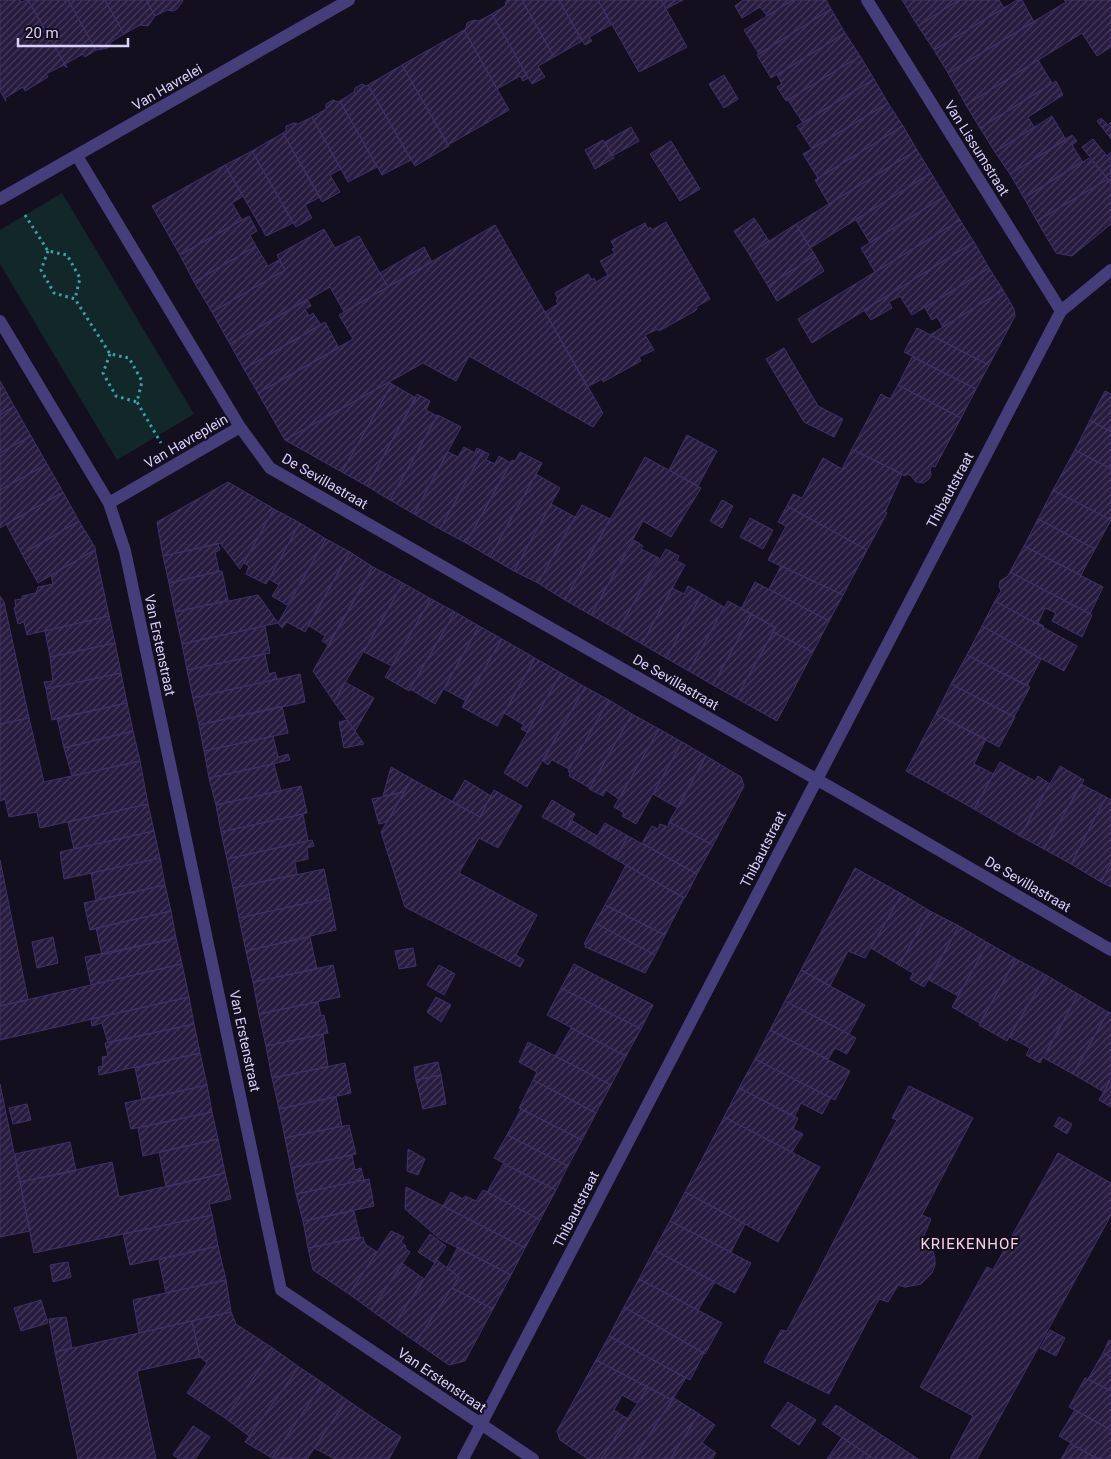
<svg xmlns="http://www.w3.org/2000/svg" width="1111" height="1459" viewBox="0 0 1111 1459" font-family="Roboto,sans-serif">
  <style>
    .green { fill: #122729 }
    .building { fill: url(#building-hatch); stroke: #423069 }
    .lines { fill: none; stroke-linecap: round; stroke-linejoin: round }
    .path { stroke: #38a3a8; stroke-width: 3; stroke-dasharray: 2.5 4; stroke-linecap: butt }
    .minor { stroke: #463d7b; stroke-width: 12 }
    .labels { text-anchor: middle; stroke-width: 4; stroke-linejoin: round; paint-order: stroke }
    .street-label { font-size: 14px; fill: #dad1fb; stroke: #130f1f }
    .neighbourhood-label { font-size: 15px; letter-spacing: 1px; fill: #fbd3e8; stroke: #130f1f }
  </style>
  <defs>
    <pattern id="building-hatch" width="6" height="6" patternUnits="userSpaceOnUse" patternTransform="scale(1.25)"><rect width="6" height="6" fill="#271c3f"/><path d="M-1 1l2-2M0 6l6-6M5 7l2-2" fill="none" stroke="#463c5c"/></pattern>
  </defs>
  <rect width="100%" height="100%" fill="#130f1f"/>
  <path class="green" d="M62,193L194,414L117,460L0,264V230Z"/>
  <path class="building" d="M0,0H20L21,2L28,0L67,68L64,65L46,74L48,77L25,91L23,87L5,98L6,101L0,91Z
    M28,0H68L96,50L85,57L83,54L65,64L67,68Z
    M68,0H105L124,34L111,42L108,48L96,50Z
    M105,0H146L155,16L148,26L140,25L124,34Z
    M146,0H182L183,1L177,9L173,11L167,10L155,16Z
    M509,0H522L554,57L538,66L545,77L532,84L492,14L505,6L506,1Z
    M522,0H559L582,41L554,57Z
    M559,0H598L611,25L589,37L592,41L585,45Z
    M598,0H661L687,47L639,72Z
    M661,0H683L666,9Z
    M743,0H793L767,16L760,7L742,18L735,6Z
    M793,0H826L831,9L759,54L744,30Z
    M902,0H959L918,26Z
    M959,0H999L1004,8L934,50L918,26Z
    M1017,0H1022L1034,22L948,73L934,50Z
    M1064,0H1111V47L1097,56L1082,33L966,105L948,73L1066,2Z
    M831,9L845,33L771,78L757,55Z
    M492,14L528,78L523,81L520,76L497,89L464,30L466,28L467,23L474,20L479,21Z
    M464,30L509,110L448,145L402,65Z
    M845,33L860,56L786,101L777,87L782,84L777,75Z
    M860,56L874,79L803,123L788,100Z
    M1038,60L1052,83L980,128L966,105Z
    M402,65L449,146L415,166L368,85Z
    M724,75L738,99L724,108L709,84Z
    M874,79L888,103L812,149L797,126Z
    M1056,81L1063,95L1028,117L1034,127L995,152L980,128Z
    M362,84L366,86L368,85L411,160L382,175L340,101L354,92L355,88Z
    M333,100L338,102L340,101L377,167L348,182L312,117L326,109V104Z
    M888,103L903,126L818,178L803,154Z
    M1052,116L1066,140L1010,174L995,152Z
    M312,117L341,169L330,175L340,192L322,202L283,133L286,131V126L294,123L298,124Z
    M1101,118L1108,125L1111,122V139L1097,121Z
    M903,126L917,150L829,204L815,180Z
    M631,127L639,141L612,156L605,142Z
    M283,133L320,197L305,205L312,218L296,227L252,151Z
    M1072,135L1077,141L1072,145L1082,161L1024,198L1010,174Z
    M1093,139L1107,156L1111,152V183L1082,147Z
    M603,140L614,158L595,169L585,150Z
    M671,141L700,189L680,201L650,154Z
    M917,150L931,173L810,248L796,224Z
    M252,151L293,223L266,236L225,165Z
    M1089,158L1108,179L1037,221L1024,198Z
    M225,165L243,196L232,203L242,220L180,255L152,206Z
    M931,173L945,196L870,243L856,220Z
    M1108,179L1111,183V224L1072,256L1056,253L1037,221Z
    M945,196L960,220L875,272L861,248Z
    M249,216L257,231L250,235L256,246L194,282L180,255Z
    M754,218L769,241L749,254L734,231Z
    M960,220L974,242L812,343L798,319Z
    M666,222L710,299L696,307L697,309L695,311L659,331L658,329L645,335L654,350L639,357L641,361L603,382L602,379L587,387L545,312L558,304L556,300L558,299L555,293L588,274L592,280L594,278L596,282L608,275L600,261L615,253L612,249L615,248L611,241L645,223L648,229L650,227L652,230Z
    M796,224L815,255L768,286L749,254Z
    M495,225L603,413L593,427L469,356L456,381L423,363L285,440L258,393L353,339L339,315Z
    M324,229L335,248L359,236L388,287L344,312L330,287L230,344L212,312L285,270L277,255Z
    M974,242L989,268L912,315L900,296L889,302L892,308L871,320L864,310Z
    M256,246L268,266L279,260L285,270L212,312L194,282Z
    M424,247L432,262L388,287L380,273Z
    M815,255L824,271L777,301L768,286Z
    M989,268L1003,290L943,327L937,317L932,320L925,308Z
    M1003,290L1014,309L1015,316L989,365L930,335Z
    M307,299L311,306L305,309L309,316L313,313L321,325L244,369L230,344Z
    M325,322L339,348L258,393L244,369Z
    M917,328L989,365L976,389L904,352Z
    M784,348L818,406L843,419L834,437L804,422L766,359Z
    M912,357L976,389L961,418L898,385Z
    M0,381L14,406L0,415Z
    M389,382L392,384L342,472L285,440Z
    M392,384L416,398L367,486L342,472Z
    M898,385L961,418L935,467L932,466L930,469L931,475L929,479L923,483L916,482L910,475L907,474L905,476L852,449L881,394L890,399Z
    M1105,391L1111,394V432L1090,420Z
    M417,394L430,401L426,410L437,416L390,500L367,486Z
    M14,406L31,436L0,453V415Z
    M438,415L461,427L414,514L390,500Z
    M1090,420L1111,432V469L1075,450Z
    M687,435L717,451L698,486L669,470Z
    M31,436L47,464L0,490V453Z
    M464,447L475,453L477,448L483,451L440,529L414,514L448,452L458,457Z
    M852,449L902,474L885,512L887,513L867,550L787,506L793,494L802,498L823,458L842,469Z
    M1075,450L1111,469V520L1053,490Z
    M483,451L489,454L486,460L495,464L499,456L511,463L466,543L440,529Z
    M520,452L542,463L490,557L466,543L512,460L515,461Z
    M645,457L701,488L671,537L643,521L591,615L565,600Z
    M47,464L63,492L0,528V490Z
    M536,474L560,488L514,571L490,557Z
    M228,482L274,509L240,569L220,543L163,556L157,522Z
    M1053,490L1111,520L1095,549L1038,519Z
    M63,492L79,521L22,554L6,524Z
    M722,500L733,506L722,528L710,521Z
    M551,504L575,517L538,583L514,571Z
    M582,505L610,519L565,600L538,583Z
    M787,506L867,550L843,595L768,560L786,526L778,522Z
    M274,509L300,523L266,584L246,574L249,566L244,563Z
    M750,518L773,530L763,549L740,537Z
    M1038,519L1095,549L1081,575L1024,546Z
    M79,521L96,549L38,583L22,554Z
    M300,523L326,539L287,605L272,596L279,585L269,579Z
    M326,539L350,552L305,632L287,622L282,628L278,623Z
    M634,540L643,546L641,549L659,558L618,630L591,615Z
    M218,544L220,550L215,552L219,571L169,583L163,556Z
    M1024,546L1103,587L1090,614L1010,572Z
    M666,549L679,556L677,561L685,565L642,644L618,630Z
    M95,550L109,616L27,635L24,622L18,624L14,608L16,607L15,600L22,599V596L36,593L38,587L53,584L51,575Z
    M350,552L373,567L329,645L322,641L325,636L308,625Z
    M781,566L843,595L829,621L769,589Z
    M373,567L403,583L334,702L313,671Z
    M222,571L228,600L175,612L169,583Z
    M1010,572L1092,615L1082,637L1052,621L1056,613L1045,608L1038,623L1044,626L1043,627L995,601L1001,591L999,586L1000,581L1008,576Z
    M755,582L829,621L813,652L773,632L776,628L741,609Z
    M403,583L431,599L392,666L364,652Z
    M688,586L702,594L666,658L642,644L672,588L684,594Z
    M702,594L724,607L689,671L666,658Z
    M258,595L278,623L182,644L175,612Z
    M0,596L4,602L29,718L0,724Z
    M431,599L455,612L409,691L385,677Z
    M728,601L752,614L713,685L689,671Z
    M995,601L1077,646L1064,671L982,626Z
    M455,612L479,626L435,704L410,689Z
    M752,614L776,628L736,698L713,685Z
    M109,616L115,643L50,657L45,631Z
    M265,626L270,653L187,670L182,644Z
    M479,626L502,639L466,701L444,689Z
    M982,626L1041,659L1027,686L967,655Z
    M773,632L813,652L777,721L736,698Z
    M502,639L535,658L497,726L462,707Z
    M115,643L121,673L46,689L44,682L53,681L50,657Z
    M265,654L269,674L275,672L277,679L193,698L187,670Z
    M967,655L1030,687L1014,717L951,684Z
    M535,658L561,673L527,732L521,729L524,725L504,713Z
    M121,673L127,703L52,720L46,689Z
    M561,673L585,687L527,787L504,773Z
    M300,674L305,702L199,725L193,698Z
    M345,682L374,698L355,731L334,702Z
    M951,684L1015,717L999,747L936,714Z
    M585,687L609,700L569,769L552,760L548,765L543,761Z
    M609,700L632,714L590,788L569,776L570,773L568,771Z
    M127,703L133,731L64,748L57,718Z
    M282,706L288,733L204,751L199,725Z
    M632,714L659,729L619,799L606,790L603,796L589,789Z
    M936,714L986,739L974,764L994,774L974,809L906,771Z
    M29,718L44,782L140,761L148,804L40,828L37,812L9,817L5,799L0,801V724Z
    M347,720L355,731L364,744L344,748L339,722Z
    M659,729L682,742L636,824L622,816L624,813L614,807Z
    M133,731L140,761L72,776L64,748Z
    M273,736L278,757L288,754L290,760L209,778L204,751Z
    M682,742L706,756L678,808L653,794Z
    M706,756L741,777L744,786L713,845L669,822Z
    M1000,762L1035,781L1038,776L1050,784L1020,836L974,809Z
    M274,764L281,791L216,805L209,778Z
    M1060,766L1084,780L1044,849L1020,836Z
    M391,767L412,779L404,792L383,796Z
    M412,779L480,817L494,790L522,806L498,848L479,838L459,873L537,915L516,955L524,960L520,967L405,907L381,832Z
    M465,780L491,796L480,817L452,802Z
    M1081,784L1106,797L1071,864L1044,849Z
    M301,786L307,813L221,832L216,805Z
    M404,792L387,822L379,824L372,799Z
    M1106,797L1111,800V863L1101,882L1071,864Z
    M552,800L575,814L566,830L542,817Z
    M148,804L154,831L74,849L68,822Z
    M303,814L308,841L227,859L221,832Z
    M571,820L597,836L592,845L566,830Z
    M669,822L713,845L697,874L642,843L652,826L658,829L660,824L668,827Z
    M605,823L628,836L615,859L592,845Z
    M154,831L160,858L64,879L60,852Z
    M628,836L697,874L685,898L615,859Z
    M312,840L314,846L307,848L308,859L295,862L297,874L233,888L227,859Z
    M160,858L165,885L96,900L91,873Z
    M0,860L28,1000L0,1006Z
    M1111,863V887L1101,882Z
    M626,865L684,898L665,935L605,905Z
    M855,868L902,894L865,958L848,951L830,986L801,970Z
    M324,869L330,898L239,918L233,888Z
    M165,885L171,911L90,930L84,903Z
    M902,894L930,911L899,965L871,948Z
    M330,898L336,930L246,951L239,918Z
    M605,905L665,935L655,955L595,923Z
    M171,911L176,938L102,955L96,928Z
    M930,911L959,926L924,987L910,979L913,973L899,965Z
    M595,923L655,955L645,973L585,947L586,945L584,944Z
    M959,926L988,943L958,996L929,980Z
    M53,937L58,963L37,968L32,942Z
    M310,937L317,969L253,982L246,951Z
    M176,938L182,964L91,985L85,957Z
    M988,943L1016,959L980,1023L952,1007Z
    M413,948L416,966L399,969L395,951Z
    M1016,959L1046,975L1007,1041L979,1025Z
    M182,964L189,997L0,1040V1006Z
    M574,964L653,1005L641,1029L561,988Z
    M333,965L340,997L259,1014L253,982Z
    M439,965L455,974L444,995L427,985Z
    M801,970L865,1005L849,1034L785,1001Z
    M1046,975L1078,994L1040,1063L1026,1055L1030,1048L1009,1037Z
    M561,988L641,1029L626,1056L547,1015Z
    M1078,994L1108,1012L1073,1074L1044,1058Z
    M189,997L194,1024L108,1043L102,1023L92,1026L91,1019Z
    M436,997L451,1005L441,1022L427,1012Z
    M785,1001L856,1038L847,1054L835,1048L828,1059L770,1030Z
    M318,1002L321,1016L324,1015L328,1033L266,1046L259,1014Z
    M1108,1012L1111,1013V1079L1104,1092L1073,1074Z
    M194,1024L200,1053L99,1075L98,1067L103,1066L102,1057L108,1056L105,1043Z
    M571,1028L626,1056L611,1085L555,1056Z
    M770,1030L850,1071L835,1100L755,1059Z
    M323,1034L328,1067L272,1078L266,1046Z
    M528,1042L611,1085L596,1113L533,1080L537,1072L519,1062Z
    M200,1053L207,1085L142,1100L135,1068Z
    M755,1059L831,1098L822,1114L801,1103L794,1117L739,1088Z
    M438,1062L441,1075L416,1080L414,1067Z
    M345,1063L351,1093L279,1109L272,1078Z
    M441,1075L446,1104L423,1109L416,1080Z
    M1111,1079V1107L1099,1100Z
    M533,1080L596,1113L582,1140L519,1108Z
    M0,1084L30,1231L0,1237Z
    M207,1085L212,1112L131,1129L125,1103Z
    M909,1086L973,1118L922,1215L931,1219L923,1238L932,1247L935,1259V1265L932,1273L921,1284L905,1287L898,1285L888,1302L879,1299L829,1394L764,1362L781,1330L787,1331L897,1120L892,1118Z
    M739,1088L798,1118L793,1129L803,1134L792,1152L724,1117Z
    M336,1097L342,1126L285,1138L279,1109Z
    M27,1104L31,1120L13,1124L9,1108Z
    M521,1109L582,1140L568,1166L507,1135Z
    M212,1112L218,1139L143,1156L138,1128Z
    M724,1117L820,1167L778,1242L685,1192Z
    M1059,1117L1072,1124L1067,1134L1054,1126Z
    M349,1125L356,1154L291,1168L285,1138Z
    M507,1135L568,1166L556,1190L494,1158Z
    M218,1139L225,1173L166,1187L159,1152Z
    M70,1142L76,1171L20,1182L15,1154Z
    M408,1149L425,1159L418,1175L407,1171Z
    M1058,1153L1111,1183V1215L977,1459H950L973,1416L920,1387L987,1267L993,1270Z
    M352,1155L355,1170L361,1168L364,1180L296,1194L291,1168Z
    M112,1162L119,1197L225,1173L231,1199L209,1204L212,1215L34,1253L20,1182Z
    M503,1164L556,1190L540,1220L487,1192Z
    M369,1179L374,1206L303,1221L296,1194Z
    M406,1187L525,1248L511,1275L440,1239L405,1209Z
    M483,1190L540,1220L525,1248L443,1206L451,1192L463,1199L465,1196L476,1201Z
    M685,1192L745,1224L731,1252L670,1221Z
    M354,1211L360,1237L308,1248L303,1221Z
    M212,1215L218,1246L130,1265L123,1234Z
    M670,1221L751,1263L735,1293L654,1250Z
    M391,1231L404,1237L401,1242L406,1246L405,1248L410,1252L371,1310L349,1294Z
    M430,1234L446,1246L435,1263L418,1252Z
    M363,1237L365,1244L377,1252L349,1294L313,1270L308,1248Z
    M218,1246L226,1280L166,1293L159,1260Z
    M458,1247L511,1275L493,1309L452,1288L459,1277L447,1267Z
    M654,1250L715,1282L698,1310L639,1279Z
    M437,1260L459,1277L416,1342L393,1326Z
    M68,1262L71,1277L53,1282L50,1265Z
    M403,1264L424,1279L393,1326L371,1310Z
    M639,1279L722,1323L705,1354L624,1307Z
    M226,1280L231,1312L139,1333L133,1300Z
    M452,1288L493,1309L465,1361L449,1365L416,1342Z
    M41,1300L48,1323L21,1331L14,1308Z
    M624,1307L704,1353L690,1380L609,1336Z
    M231,1312L236,1324L274,1349L225,1418L187,1393L207,1363L200,1357L192,1321Z
    M66,1317L72,1348L55,1352L49,1319Z
    M192,1321L200,1357L137,1371L156,1459H78L55,1352Z
    M1050,1330L1065,1338L1056,1356L1040,1348Z
    M609,1336L686,1378L672,1400L596,1360Z
    M1109,1340L1111,1341V1357L1103,1353Z
    M274,1349L299,1367L249,1436L225,1418Z
    M1103,1353L1111,1357V1391L1088,1379Z
    M596,1360L648,1387L637,1403L622,1395L614,1410L628,1419L601,1459H588L560,1440L557,1431Z
    M299,1367L323,1383L272,1458L245,1442Z
    M1085,1378L1111,1391V1430L1069,1407Z
    M323,1383L347,1400L307,1459L272,1458Z
    M648,1387L672,1400L633,1459H601Z
    M674,1398L699,1414L670,1459H633Z
    M347,1400L401,1437L389,1459H335L314,1448Z
    M788,1402L816,1420L799,1445L771,1426Z
    M836,1405L918,1459H874L871,1457L822,1424Z
    M1075,1410L1111,1430V1459H1098L1059,1436Z
    M699,1414L715,1425L702,1443L716,1453L712,1459H670Z
    M193,1426L210,1437L195,1459H177L178,1458L173,1455Z
    M842,1437L871,1457L869,1459H827Z
    M1070,1444L1098,1459H1061Z"/>
  <g class="lines">
    <path class="path" d="M25,215L48,251L67,255L80,278L75,299
      M48,251L41,270L54,293L75,299L110,354L129,358L142,381L137,402L161,443
      M110,354L103,373L116,396L137,402"/>
    <path class="minor" d="M867,0L1061,311
      M77,156L240,427L270,468L851,799L1111,950
      M0,199L349,0
      M0,321L109,503L125,551L281,1290L533,1459
      M109,503L240,427
      M463,1459L1061,311L1111,270"/>
  </g>
  <g class="labels">
    <g class="street-label">
      <text transform="translate(167 87) rotate(-30)" y="5">Van Havrelei</text>
      <text transform="translate(977 148) rotate(58)" y="5">Van Lissumstraat</text>
      <text transform="translate(186 441) rotate(-30)" y="5">Van Havreplein</text>
      <text transform="translate(325 481) rotate(30)" y="5">De Sevillastraat</text>
      <text transform="translate(950 490) rotate(-62)" y="5">Thibautstraat</text>
      <text transform="translate(160 645) rotate(78)" y="5">Van Erstenstraat</text>
      <text transform="translate(676 682) rotate(30)" y="5">De Sevillastraat</text>
      <text transform="translate(763 849) rotate(-63)" y="5">Thibautstraat</text>
      <text transform="translate(1028 884) rotate(30)" y="5">De Sevillastraat</text>
      <text transform="translate(245 1041) rotate(78)" y="5">Van Erstenstraat</text>
      <text transform="translate(576 1209) rotate(-63)" y="5">Thibautstraat</text>
      <text transform="translate(442 1380) rotate(34)" y="5">Van Erstenstraat</text>
    </g>
    <g class="neighbourhood-label">
      <text x="970" y="1249">KRIEKENHOF</text>
    </g>
  </g>
  <path d="M18 38v8h110v-8" fill="none" stroke="#dad1fb" stroke-width="2.5"/>
  <text x="25" y="38" font-size="15" fill="#dad1fb" stroke="#130f1f" stroke-width="4" paint-order="stroke">20 m</text>
</svg>
